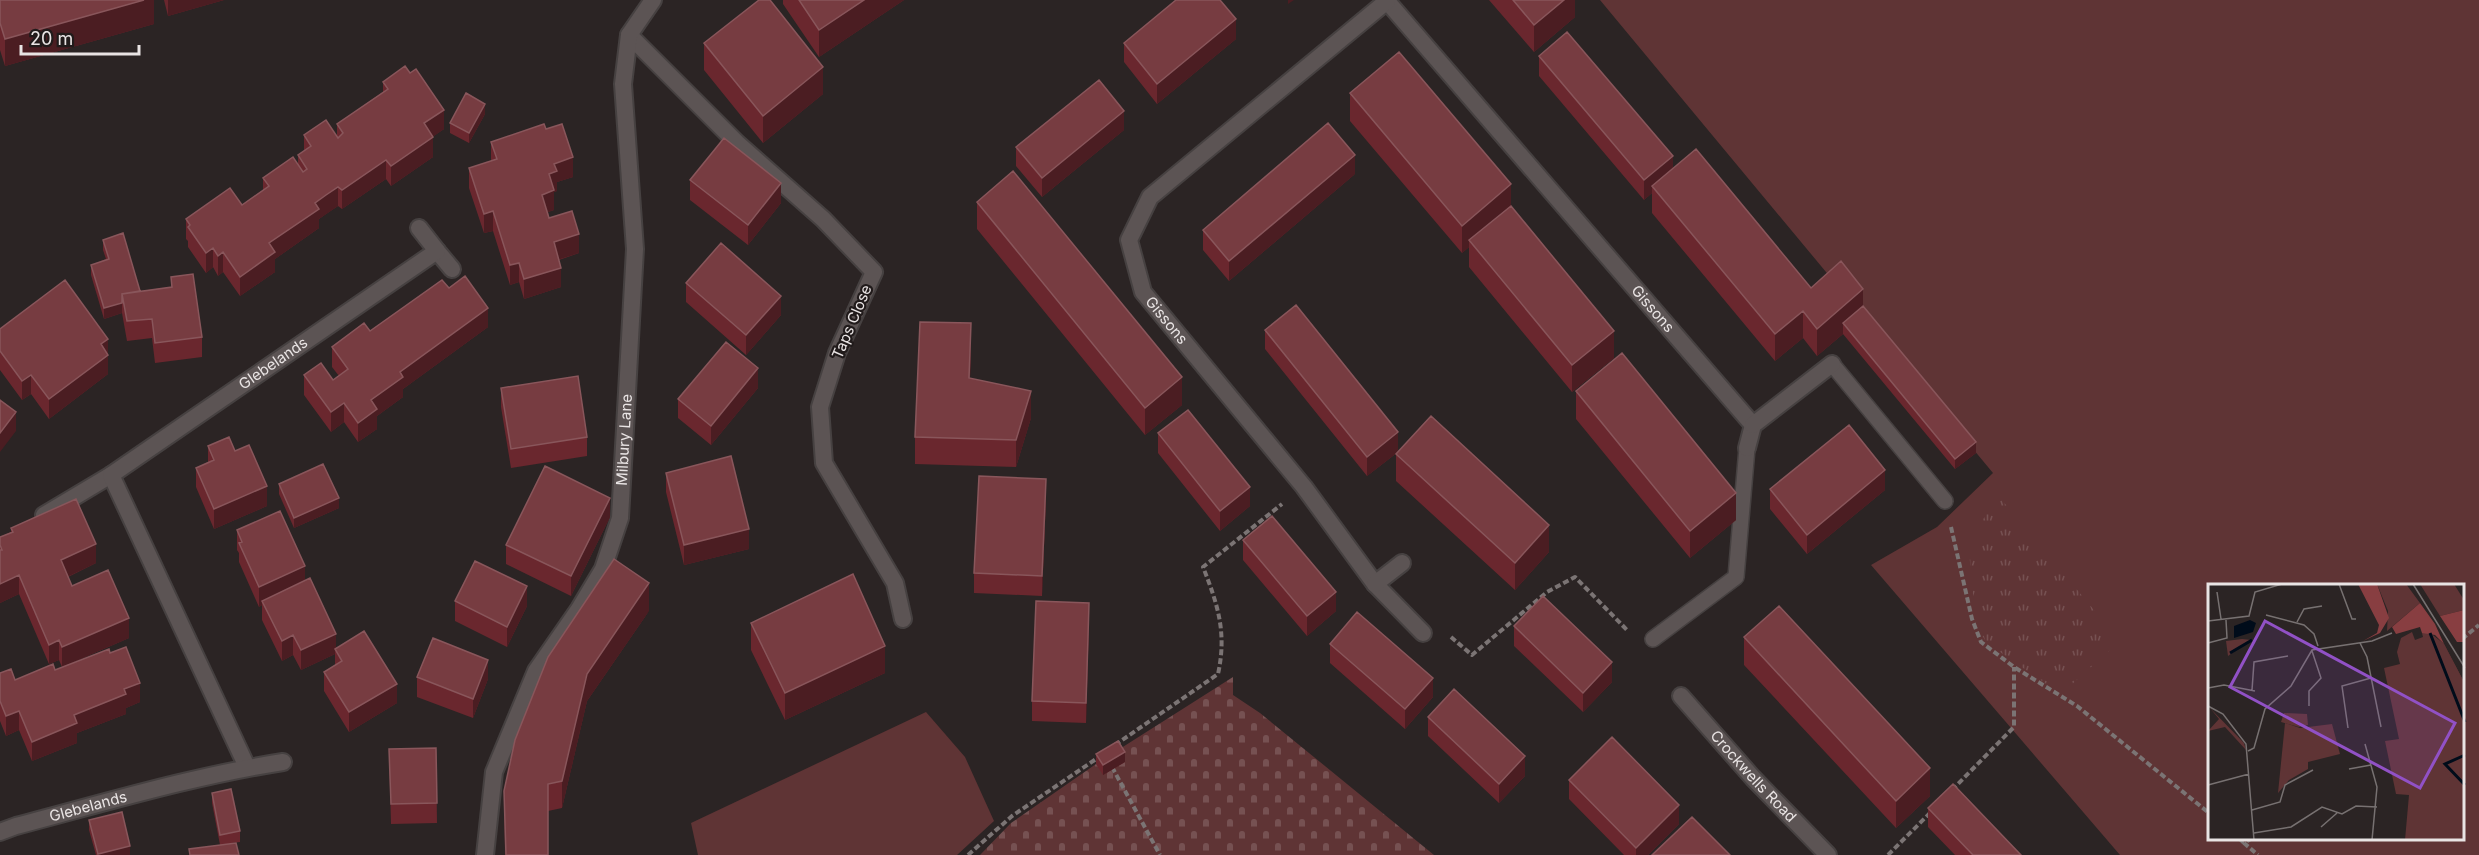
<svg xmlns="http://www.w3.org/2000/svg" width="2479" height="855" viewBox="0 0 2479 855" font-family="Inter,sans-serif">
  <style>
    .green { fill: #5f3435; fill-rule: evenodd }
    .cemetery { fill: url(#cemetery-stones) }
    .park { fill: url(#park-tufts) }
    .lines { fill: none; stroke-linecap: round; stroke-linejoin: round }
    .service-casing { stroke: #464141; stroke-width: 18 }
    .minor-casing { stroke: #464141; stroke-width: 20 }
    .path { stroke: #7b7474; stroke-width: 4; stroke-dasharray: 6 3; stroke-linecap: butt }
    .service { stroke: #5c5454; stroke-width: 15 }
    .minor { stroke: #5c5454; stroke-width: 16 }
    .wall { fill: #6a272e }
    .shaded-wall { fill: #4b1d22 }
    .building { fill: #773c41; stroke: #89565b; stroke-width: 1.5 }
    .labels { text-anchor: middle; stroke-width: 4.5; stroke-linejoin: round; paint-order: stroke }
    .street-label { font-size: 15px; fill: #e9e4e4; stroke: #211b1b }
    .inset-river { fill: none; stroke: #000c1a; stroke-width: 3 }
    .inset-road { fill: none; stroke: #777171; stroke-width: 1.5 }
    .view { fill: #9151c6; fill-opacity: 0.15; stroke: #9151c6; stroke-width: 3 }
    .inset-edge { fill: none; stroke: #e9e4e4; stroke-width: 3 }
  </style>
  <defs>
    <pattern id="cemetery-stones" width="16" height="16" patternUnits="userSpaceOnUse" patternTransform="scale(1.5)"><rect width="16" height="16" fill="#5f3435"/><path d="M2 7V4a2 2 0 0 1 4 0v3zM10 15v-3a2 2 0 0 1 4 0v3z" fill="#765152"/></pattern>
    <pattern id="park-tufts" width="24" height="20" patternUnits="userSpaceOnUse" patternTransform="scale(1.5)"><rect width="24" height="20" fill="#5f3435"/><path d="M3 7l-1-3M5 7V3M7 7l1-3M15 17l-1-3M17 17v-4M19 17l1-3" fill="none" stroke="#765152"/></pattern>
  </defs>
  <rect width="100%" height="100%" fill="#2b2424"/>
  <path class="green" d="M1600,0H2479V855H2120L1871,565L1937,527L1993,473ZM2209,585H2462V838H2209Z
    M926,712L965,757L994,821L957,855H698L691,823Z"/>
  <path class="cemetery" d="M1233,677V695L1260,713L1434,855H980L1011,823L1096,764Z"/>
  <path class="park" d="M2001,499L2120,641L2061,694L1987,643L1976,626L1969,551L1987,511Z"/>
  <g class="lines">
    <defs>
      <path id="service" d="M1832,364L1945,501
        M1653,639L1736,577L1747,448"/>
      <g id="minor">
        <path id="s1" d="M1386,0L1753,425L1747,448"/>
        <path id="s2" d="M1387,1L1150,197L1129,240L1143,292L1304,487L1375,584L1423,633"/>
        <path d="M629,35L737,143L823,219L874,272L837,353L820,407L824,463L895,583L903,619"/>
        <path d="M437,251L452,269"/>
        <path d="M1753,425L1832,364"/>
        <path d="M44,515L111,475"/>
        <path d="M1375,584L1402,563"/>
        <path id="s3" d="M1681,696L1753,778L1828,855"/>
        <path id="s4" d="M247,767L111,475L437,251L419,228"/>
        <path id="s5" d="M0,832L16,826C104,803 193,776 283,762"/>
        <path id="s6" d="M485,855L494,772L536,671L579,609L603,569L620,518L635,249L623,84L629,35L653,0"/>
      </g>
    </defs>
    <use href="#service" class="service-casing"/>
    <use href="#minor" class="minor-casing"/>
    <path class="path" d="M1951,527L1972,619L1981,642L2014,667L2077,706L2209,813
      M1451,637L1472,655L1547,592L1575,577L1627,630
      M2462,639L2479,625
      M1115,745L1218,674C1227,633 1218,605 1203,567L1282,504
      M1112,767L1160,855
      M1952,790L2014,727V667
      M2239,838L2244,843
      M2252,838L2244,843L2258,855
      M968,855L1012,816L1099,757
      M1888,855L1930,813"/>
    <use href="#service" class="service"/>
    <use href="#minor" class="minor"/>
  </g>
  <path class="wall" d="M0,0H154V24L5,66L0,50Z
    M164,0H224L168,16Z
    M783,0H904L819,57L783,4Z
    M1489,0H1575V17L1534,52Z
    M1236,39L1157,104L1124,62V43Z
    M704,43L823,94L763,143L704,70Z
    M1539,56L1673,169L1811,288L1863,306L1976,453L1955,469L1843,334L1817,356L1803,338L1775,361L1652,213V193L1644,200L1539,76Z
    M383,82L444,129L432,137L433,157L391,186L386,179L342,209L338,206L326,214L319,219V228L275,259V272L240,296L223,272L218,276L213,267L206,273L188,247V241L186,239V219L242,205L263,190V178L298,166V155L304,151V135L337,136V124L383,92Z
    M1350,93L1511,207L1614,358L1572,392L1469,267V247L1462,253L1350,121Z
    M485,114L469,143L450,133V123Z
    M546,129L573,177L557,182V191L554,192V210L548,212L549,218L579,253L559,260L561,287L524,299L519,282L510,285L493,231L484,233L469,188V168L491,161V142Z
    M1124,130L1042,197L1016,166V147Z
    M1355,174L1229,281L1203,250V230Z
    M690,180L781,203L748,245L690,200Z
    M977,202L1182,405L1145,435L977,229Z
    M103,240L140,291L171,287V277L202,337V357L155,363L152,338L127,341L122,313L104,319L91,275V265L106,259L103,250Z
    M686,283L781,315L746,355L686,302Z
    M449,288L488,327L403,389V397L377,416V429L358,442L344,422L331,432L304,395V375L333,380L339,376L332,367V347L370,331Z
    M0,329L108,339V374L49,419L31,394L22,400L0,370Z
    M1265,330L1398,452L1367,476L1265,349Z
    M971,350L970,378L1031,418L1016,467L915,464V437Z
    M501,388L587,437V456L511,468L501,407Z
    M758,388L711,445L678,418V399Z
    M1576,391L1736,520L1690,558L1576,419Z
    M1158,433L1250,506L1220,531L1158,453Z
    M208,446L267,506L214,529L196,487V468L208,462Z
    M1396,454L1549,552L1515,590L1396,481Z
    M666,473L749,549L684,565L666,492Z
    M279,484L339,508L294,528L279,494Z
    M1770,489L1885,490L1807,554L1770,509Z
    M1046,498L1042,596L974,593V573Z
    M610,517L571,596L506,564V545Z
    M11,528L96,563L68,577L72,586L129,638L62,667L59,660L49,664L19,594L0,603V537L11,532Z
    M237,530L305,580L336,647L397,703L349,732L324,691V672L335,666V654L301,670L293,655L282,661L262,620V605L259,607L239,562V553L237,550Z
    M1243,540L1336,611L1307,636L1243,560Z
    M455,601L527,606L507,647L455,621Z
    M649,611L587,701L562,808L548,811V855H505L504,791Z
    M1089,622L1086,723L1032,721V701Z
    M751,623L885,673L785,720L751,650Z
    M1514,626L1612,682L1583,712L1514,646Z
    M1744,637L1930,796L1896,828L1744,665Z
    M1330,644L1433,697L1405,729L1330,663Z
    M110,653L140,702L126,708V714L77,733V743L32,761L19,730L6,736L0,721V673L15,680L55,670Z
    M417,677L488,679L473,718L417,697Z
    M1428,717L1525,776L1499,803L1428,736Z
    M436,748L437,823L391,824L389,749Z
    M1096,754L1125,762L1103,775L1096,764Z
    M1569,780L1679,824L1648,855H1624L1569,799Z
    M212,793L240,831V842L232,843L239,855H189V849L220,845L212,803Z
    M1928,808L2021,855H1955L1928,827Z
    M89,820L130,855H96L89,830Z"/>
  <path class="shaded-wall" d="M144,0H154V24L5,66V39Z
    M168,0H224L168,16Z
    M864,0H904L819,57V30Z
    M1288,0H1294L1288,4Z
    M1564,0H1575V17L1534,52V25Z
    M1236,19V39L1157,104V84Z
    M823,67V94L763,143V116Z
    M485,104V114L469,143V133Z
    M444,110V129L424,143V123Z
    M1124,111V130L1042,197V178Z
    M433,137V157L391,186V166Z
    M1355,155V174L1229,281V261Z
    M1673,156V175L1652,186V193L1644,200V180Z
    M573,157V177L557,182V191L554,192V210L542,214V195L549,174L554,164Z
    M386,160V179L342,209V190Z
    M781,183V203L748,245V225Z
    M1511,184V212L1469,240V247L1462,253V226Z
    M338,187V206L319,219V228L275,259V272L240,296V277L269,243L315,203Z
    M493,211V231L484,233V214Z
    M579,234V253L554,261V242Z
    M213,248V267L206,273V253Z
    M223,252V272L218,276V256Z
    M519,263V282L510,285V265Z
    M561,268V287L524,299V279Z
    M1863,289V316L1843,323V334L1817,356V329Z
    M781,296V315L746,355V335Z
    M122,303V313L104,319V308Z
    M488,308V327L403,389V397L377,416V429L358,442V423L371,400L400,372Z
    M1803,311V338L1775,361V334Z
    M971,323V350L969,405V378Z
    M1614,331V358L1572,392V365Z
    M108,339V374L49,419V399L101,344Z
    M758,368V388L711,445V426Z
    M31,375V394L22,400V381Z
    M1182,377V405L1145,435V408Z
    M1031,391V418L1016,467V440Z
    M344,403V422L331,432V412Z
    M16,412V431L0,452V433Z
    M1398,432V452L1367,476V457Z
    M1976,442V453L1955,469V459Z
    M1885,470V490L1807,554V535Z
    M1046,479V498L1042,596V576Z
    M267,486V506L214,529V509Z
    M1250,487V506L1220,531V511Z
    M1736,493V520L1690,558V531Z
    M339,498V508L294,528V518Z
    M610,498V517L571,596V576Z
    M1549,525V552L1515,590V563Z
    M749,529V549L684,565V545Z
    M96,544V563L61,580V560Z
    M305,566V586L262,601V605L259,607V587Z
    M19,575V594L0,603V584Z
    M649,583V611L587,701L562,808V781L587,674Z
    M527,586V606L507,647V627Z
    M1336,592V611L1307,636V616Z
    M1089,603V622L1086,723V703Z
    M129,618V638L62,667V647Z
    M336,634V652L335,649V654L301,670V650Z
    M293,635V655L282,661V641Z
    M59,640V660L49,664V645Z
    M885,646V673L785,720V693Z
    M488,660V679L473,718V699Z
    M1612,662V682L1583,712V693Z
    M1433,678V697L1405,729V709Z
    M140,683V702L126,708V714L77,733V743L32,761V742L74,715L124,689Z
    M397,684V703L349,732V712Z
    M19,711V730L6,736V716Z
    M1125,752V762L1103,775V765Z
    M1525,756V776L1499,803V784Z
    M1930,768V796L1896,828V801Z
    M1679,805V824L1648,855H1636V848Z
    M130,846V855H98V854Z"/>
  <path class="building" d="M0,0H144L5,39L0,23Z
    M759,0H770L823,67L763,116L704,43Z
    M799,0H864L819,30Z
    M1176,0H1220L1236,19L1157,84L1124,43Z
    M1513,0H1564L1534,25Z
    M1567,32L1673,156L1644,180L1539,56Z
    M1399,52L1511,184L1462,226L1350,93Z
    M405,66L410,73L416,69L444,110L424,123L433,137L391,166L386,160L342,190L338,187L326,195L315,203L319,209L269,243L275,252L240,277L223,252L218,256L213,248L206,253L188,227L190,225L186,219L230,188L242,205L269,186L263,178L293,157L303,172L307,169L298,155L311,146L304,135L326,120L338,138L343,133L337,124L388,89L383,82Z
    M1099,80L1124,111L1042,178L1016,147Z
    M466,93L485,104L469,133L450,123Z
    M1328,123L1355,155L1229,261L1203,230Z
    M544,124L546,129L562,124L573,157L554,164L557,171L549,174L554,190L542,195L549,218L572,211L579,234L554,242L561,268L524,279L519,263L510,265L493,211L484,214L469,168L497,159L491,142Z
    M724,138L781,183L748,225L690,180Z
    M1696,149L1811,288L1841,261L1863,289L1817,329L1803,311L1775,334L1652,186Z
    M1013,171L1182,377L1145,408L977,202Z
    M1511,206L1614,331L1572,365L1469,240Z
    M123,233L140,291L122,294V303L104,308L91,265L109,259L103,240Z
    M721,243L781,296L746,335L686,283Z
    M193,274L202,337L155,343L152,319L127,321L122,294L172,287L171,277Z
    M465,276L488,308L400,372L403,377L371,400L377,409L358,423L344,403L331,412L304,375L321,363L333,380L348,369L332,347L364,323L370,331L442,280L449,288Z
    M65,280L108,339L101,344L108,355L49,399L31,375L22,381L0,351V329Z
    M1296,305L1398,432L1367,457L1265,330Z
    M1863,306L1976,442L1955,459L1843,323Z
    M920,322L971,323L969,378L1031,391L1016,440L915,437Z
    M726,342L758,368L711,426L678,399Z
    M1622,353L1736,493L1690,531L1576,391Z
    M578,376L587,437L511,449L501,388Z
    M0,400L16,412L0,433Z
    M1188,410L1250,487L1220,511L1158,433Z
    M1431,416L1549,525L1515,563L1396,454Z
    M1849,425L1885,470L1807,535L1770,489Z
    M229,437L235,451L249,445L267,486L214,509L196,468L214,460L208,446Z
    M731,456L749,529L684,545L666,473Z
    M323,464L339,498L294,518L279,484Z
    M545,466L610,498L571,576L506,545Z
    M979,476L1046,479L1042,576L974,573Z
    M76,499L96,544L61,560L72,586L108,570L129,618L62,647L59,640L49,645L19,575L0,584V550H2L0,545V537L13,532L11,528Z
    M280,511L305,566L259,587L239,543L242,542L237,530Z
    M1272,516L1336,592L1307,616L1243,540Z
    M614,559L649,583L587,674L562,781L548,784V855H506L504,791L515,740L548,657Z
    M475,561L527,586L507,627L455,601Z
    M853,574L885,646L785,693L751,623Z
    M310,578L336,634L301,650L293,635L282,641L262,601Z
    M1543,596L1612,662L1583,693L1514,626Z
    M1036,601L1089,603L1086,703L1032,701Z
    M1779,606L1930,768L1896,801L1744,637Z
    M1357,612L1433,678L1405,709L1330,644Z
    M364,631L397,684L349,712L324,672L342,661L335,649Z
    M433,638L488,660L473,699L417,677Z
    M126,647L140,683L124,689L126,694L74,715L77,723L32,742L19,711L6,716L0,701V673L11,669L15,680L53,664L55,670L109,649L110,653Z
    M1454,689L1525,756L1499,784L1428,717Z
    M1612,737L1679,805L1636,848L1569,780Z
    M1118,741L1125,752L1103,765L1096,754Z
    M436,748L437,803L391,804L389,749Z
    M1953,784L2021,855H1973L1928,808Z
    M231,789L240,831L220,835L212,793Z
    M122,812L130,846L98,854L89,820Z
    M1692,817L1730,855H1652Z
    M236,843L239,855H190L189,849Z"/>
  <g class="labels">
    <g class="street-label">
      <text dy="5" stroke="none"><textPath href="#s1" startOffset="408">Gissons</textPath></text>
      <text dy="5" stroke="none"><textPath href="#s2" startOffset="446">Gissons</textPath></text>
      <text transform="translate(852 322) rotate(-67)" y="5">Taps Close</text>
      <text dy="5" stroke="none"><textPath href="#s4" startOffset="519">Glebelands</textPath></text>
      <text dy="5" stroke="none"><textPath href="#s6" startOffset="447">Milbury Lane</textPath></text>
      <text dy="5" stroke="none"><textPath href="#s3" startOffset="108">Crockwells Road</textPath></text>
      <text dy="5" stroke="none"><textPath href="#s5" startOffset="92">Glebelands</textPath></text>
    </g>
  </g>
  <g transform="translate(2208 584)">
    <rect width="256" height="256" fill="#2b2424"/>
    <path d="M169,0H198L212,19L179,47L180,27ZM212,0H246L256,16V26L232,32ZM204,48L207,56L215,53L214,49H222L236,60L256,98V256H197L201,211L188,210L177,157L191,155L176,84L192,80L189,68L193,54ZM34,55L43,56L20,72L18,57ZM2,124L36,159L38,166L17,143L0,147L11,135ZM76,129L99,130L100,141L91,143L73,138Z" fill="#5f3435"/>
    <path d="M150,0H169L181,34L172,49L155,57L169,49L171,41ZM212,19L227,40L236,60L227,51L214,49L212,43L188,50L184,43ZM256,26V58H249L232,32Z" fill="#883e41"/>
    <path d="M222,49L236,60L256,98V138ZM256,171V183L242,194L234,182Z" fill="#5f3435"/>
    <path d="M77,139L92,144L124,140L132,170L100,178V185L81,196L70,209Z" fill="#5f3435"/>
    <path d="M42,36L48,39L45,48L26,54V42Z" fill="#000c1a"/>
    <path class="inset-river" d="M222,49L257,138M22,69L44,56M257,171L237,180L257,201"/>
    <path class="inset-road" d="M131,0L144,35H148M205,0L257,84M9,8L13,35M58,31L96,41L106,50L110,62M0,37L41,32L47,8L74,0M89,38L96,25L114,22M0,59L19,54L18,36M152,59L159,73L173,143M0,104L16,101L47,107M44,106L46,78L80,72M0,122L15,130L38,160L46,256M101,122V107L113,94L104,67M140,144L134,102L163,94M157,160L169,203L164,256M40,167L46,164L57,125L83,102L104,66L164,57L184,49M141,185L163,181M0,201L41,190M44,226L72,218L77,201L105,186M113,243L129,229M46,249L83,243L114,223L134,230L148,222L169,223"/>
    <path class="view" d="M57,37L247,139L212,204L22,103Z"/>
    <rect width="256" height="256" class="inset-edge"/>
  </g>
  <path d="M21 45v9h118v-9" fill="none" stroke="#e9e4e4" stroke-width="3"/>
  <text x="30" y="45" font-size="18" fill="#e9e4e4" stroke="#211b1b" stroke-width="4.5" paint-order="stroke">20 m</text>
</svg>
